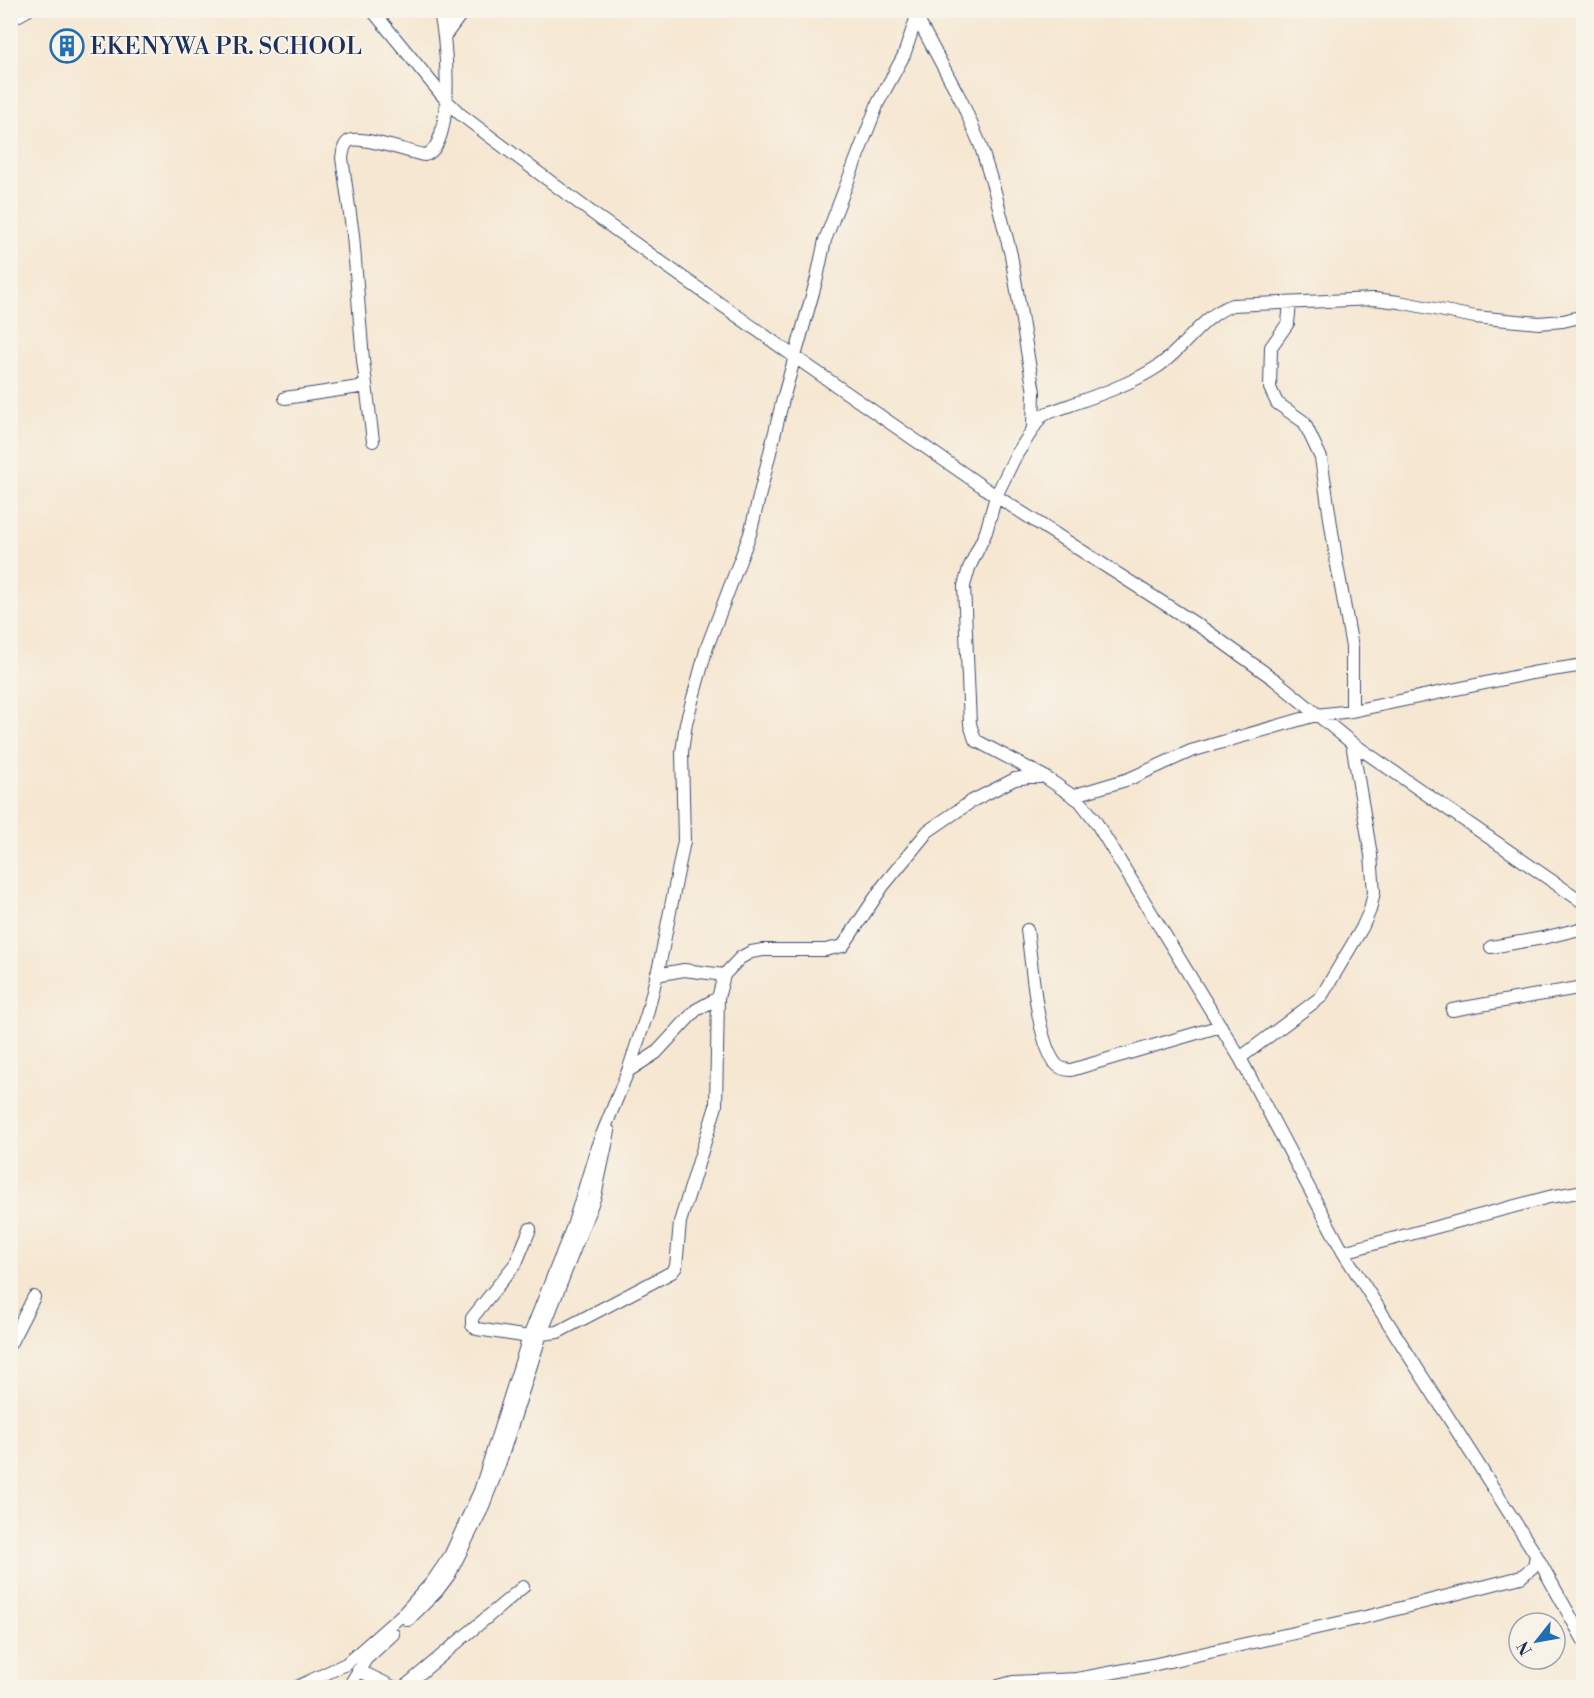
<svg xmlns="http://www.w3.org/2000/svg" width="1594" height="1698" viewBox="0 0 1594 1698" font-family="'Libre Bodoni',serif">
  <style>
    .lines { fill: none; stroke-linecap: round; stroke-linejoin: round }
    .minor-casing { stroke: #3c4b6f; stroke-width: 14 }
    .minor { stroke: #fff; stroke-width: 12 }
    .labels { text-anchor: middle; stroke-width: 4.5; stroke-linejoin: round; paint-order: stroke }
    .poi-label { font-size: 24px; fill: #1b2f5e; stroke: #f7f3e8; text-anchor: start }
  </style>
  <rect width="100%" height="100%" fill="#f7f3e8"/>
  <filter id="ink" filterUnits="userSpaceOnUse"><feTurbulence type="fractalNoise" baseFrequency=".0167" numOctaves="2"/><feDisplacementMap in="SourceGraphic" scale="12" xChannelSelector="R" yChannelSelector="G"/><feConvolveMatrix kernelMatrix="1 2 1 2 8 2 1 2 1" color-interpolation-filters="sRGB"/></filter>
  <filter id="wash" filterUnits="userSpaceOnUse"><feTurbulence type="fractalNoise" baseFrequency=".008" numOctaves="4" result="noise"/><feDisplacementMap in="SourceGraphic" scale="24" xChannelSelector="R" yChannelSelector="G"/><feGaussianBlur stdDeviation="1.35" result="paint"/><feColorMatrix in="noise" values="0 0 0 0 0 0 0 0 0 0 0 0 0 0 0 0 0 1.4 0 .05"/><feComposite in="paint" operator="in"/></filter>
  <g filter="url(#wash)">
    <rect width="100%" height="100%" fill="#f6e7d2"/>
  </g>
  <g filter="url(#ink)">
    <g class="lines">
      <defs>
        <path id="minor" d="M372,10L446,100L460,114L599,218L795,357L996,496L1207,631L1275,680L1352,743L1584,903
          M906,10L918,13
          M917,18L961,100L980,144L995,192L1011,255L1029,363L1034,392L1033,427
          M10,20L28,10
          M444,37L464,10
          M1290,304L1288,323L1271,347L1270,388L1277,403L1304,422L1321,458L1337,565L1352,647V711
          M1584,316L1563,321L1539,323L1475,317L1399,302L1374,299L1232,305C1202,316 1184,349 1157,367C1127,387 1080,401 1045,414L1040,418L1015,457L996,496L986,532L969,568L964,586L970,724L975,740L1045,777L1080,801L1094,819L1240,1058L1343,1252L1536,1555L1584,1641
          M285,398L366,386
          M373,441L363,360L353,235L342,158C343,153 343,145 349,141C359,135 410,152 424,155C456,150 447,34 439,10
          M1072,796L1129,779L1191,751L1316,715L1352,711L1532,673L1584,665
          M1027,930C1032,963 1036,1037 1055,1063C1059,1068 1064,1070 1071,1070L1221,1026
          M1491,947L1543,938L1584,928
          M656,975L684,970L724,975
          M1452,1010L1584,987
          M1240,1058L1321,997L1362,928L1370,910L1374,892L1371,855L1352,743
          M628,1071L656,1053L696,1010L718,998
          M1343,1252L1549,1197L1584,1191
          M541,1334L558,1332L672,1272L676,1267L680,1222L716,1106L718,998L724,975L740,958L751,952L763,950H825L843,946L883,886L928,831L972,801L1015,779L1028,777H1040
          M529,1337L477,1329L472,1325V1318L516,1263L530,1229
          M10,1344L34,1297
          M408,1620L437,1591L449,1575L481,1511L499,1465L541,1334L595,1196L609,1131
          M358,1670L395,1688
          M295,1688L346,1664L404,1613L432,1582L450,1556L480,1491L529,1337L573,1226L597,1147L628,1071L647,1014L660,962L684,841L682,752L686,723L707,647L750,534L783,399L817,278L825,240L878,103L904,55L919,10
          M348,1688L366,1659L393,1634
          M403,1688L523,1587
          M991,1688L1013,1682L1077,1679L1152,1665L1374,1615L1521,1577L1534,1566L1536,1555"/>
      </defs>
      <use href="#minor" class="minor-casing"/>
      <use href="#minor" class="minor"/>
    </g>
  </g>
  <defs>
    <symbol id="building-ring" viewBox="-11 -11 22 22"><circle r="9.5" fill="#f7f3e8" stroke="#1f6fb2" stroke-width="1.5"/><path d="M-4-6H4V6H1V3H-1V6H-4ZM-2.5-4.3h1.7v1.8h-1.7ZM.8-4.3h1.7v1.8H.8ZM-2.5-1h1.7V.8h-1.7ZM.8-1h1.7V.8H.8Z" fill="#1f6fb2"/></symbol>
  </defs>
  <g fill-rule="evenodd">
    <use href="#building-ring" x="48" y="27" width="38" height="38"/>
  </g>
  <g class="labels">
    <g class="poi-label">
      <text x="90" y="54">EKENYWA PR. SCHOOL</text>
    </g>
  </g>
  <rect width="1594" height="1698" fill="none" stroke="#f7f3e8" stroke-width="36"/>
  <g transform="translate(1537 1641) rotate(239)"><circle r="28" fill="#f7f3e8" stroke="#9fa5b1" stroke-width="1.5"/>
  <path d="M0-4.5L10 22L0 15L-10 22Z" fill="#1f6fb2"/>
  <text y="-9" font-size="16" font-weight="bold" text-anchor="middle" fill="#1b2f5e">N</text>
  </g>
</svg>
